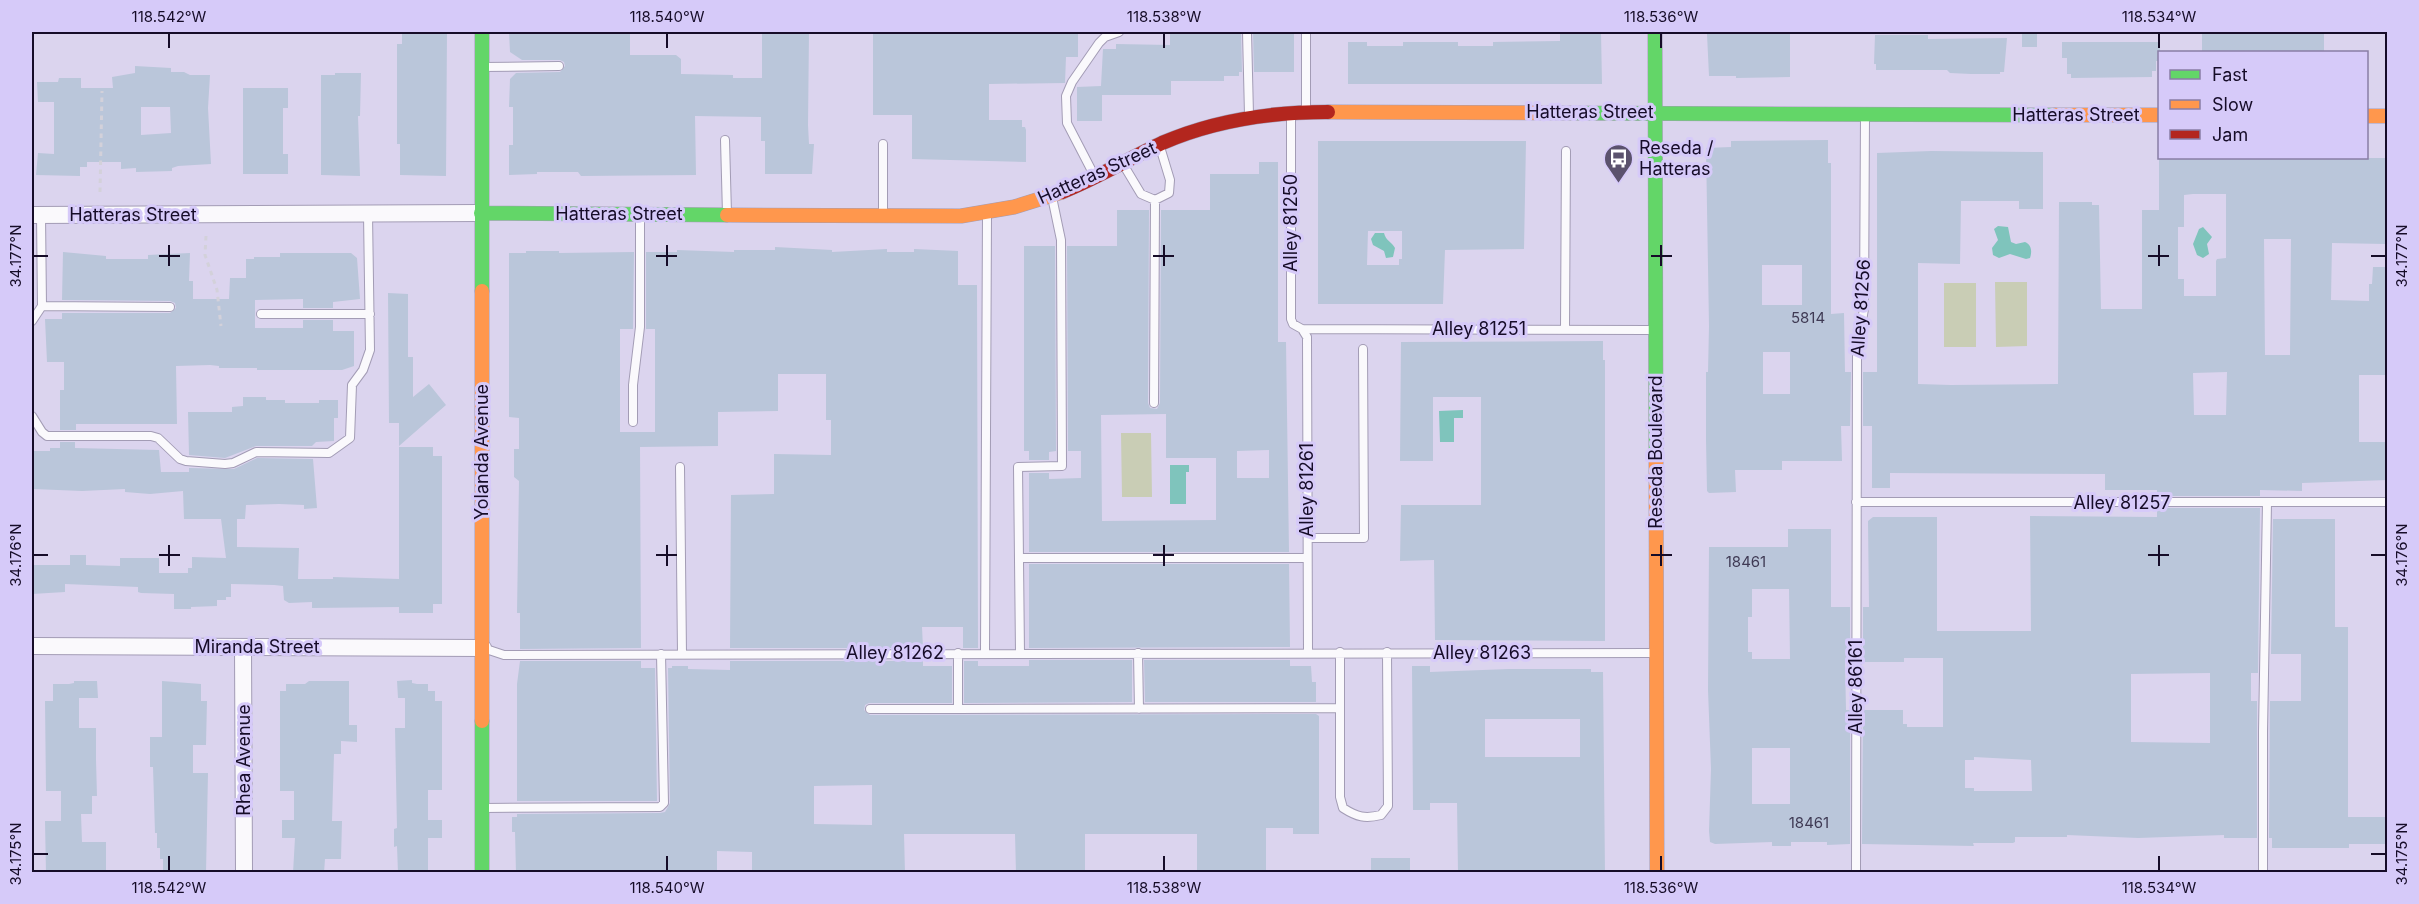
<svg xmlns="http://www.w3.org/2000/svg" width="2419" height="904" viewBox="0 0 2419 904" font-family="Inter,sans-serif">
  <style>
    .green { fill: #c9cdb5 }
    .water { fill: #7fc4bc }
    .building { fill: #bac6da; fill-rule: evenodd }
    .lines { fill: none; stroke-linecap: round; stroke-linejoin: round }
    .lane-casing { stroke: #a39cb5; stroke-width: 10 }
    .street-casing { stroke: #a39cb5; stroke-width: 18 }
    .fast-casing { stroke: #a39cb5; stroke-width: 15 }
    .slow-casing { stroke: #a39cb5; stroke-width: 15 }
    .jam-casing { stroke: #a39cb5; stroke-width: 15 }
    .path { stroke: #d3d1da; stroke-width: 3; stroke-dasharray: 4.5 4.5; stroke-linecap: butt }
    .lane { stroke: #faf9fc; stroke-width: 8 }
    .street { stroke: #faf9fc; stroke-width: 16 }
    .fast { stroke: #63d668; stroke-width: 14 }
    .slow { stroke: #ff974d; stroke-width: 14 }
    .jam { stroke: #b3261e; stroke-width: 14 }
    .ticks { fill: none; stroke: #160c28; stroke-width: 2 }
    .labels { text-anchor: middle; stroke-width: 6; stroke-linejoin: round; paint-order: stroke }
    .number-label { font-size: 15px; fill: #3f3a54 }
    .street-label { font-size: 18px; fill: #160c28; stroke: #d6caf9 }
    .poi-label { font-size: 18px; fill: #160c28; stroke: #d6caf9; text-anchor: start }
    .neatline { fill: none; stroke: #160c28; stroke-width: 2 }
    .ticks-label { font-size: 15px; text-anchor: middle; fill: #160c28 }
  </style>
  <rect width="100%" height="100%" fill="#dbd4ee"/>
  <path class="green" d="M1995,282H2027V346L1996,347Z
    M1944,283H1976V347H1944Z
    M1121,433H1151L1152,497H1122Z"/>
  <path class="water" d="M1998,226L2008,227L2011,242L2016,244L2025,242C2032,245 2032,252 2030,258L2026,259L2010,254L1999,258L1993,255L1992,248L1998,240L1994,229Z
    M2203,227L2212,237L2207,244L2209,254L2203,258L2197,255L2193,244L2199,229Z
    M1375,233H1384C1386,241 1392,242 1395,248L1393,257L1386,258L1384,251L1373,245L1371,239Z
    M1463,410V418H1454V442H1440L1439,411Z
    M1170,465H1189V472H1186V504H1170Z"/>
  <path class="building" d="M402,32H447L446,176L400,175V144H397V44H402Z
    M509,32H630V55H676L681,59V74L733,75V78H762V34H775V32H809L808,125L809,144H814L812,174H765V141H761V117L695,116L696,175L581,176L578,172H537V174L509,175V145H513V107H509L510,79L516,73L560,72L565,66L564,62L560,60H522L510,52Z
    M873,32H1078V57H1066L1065,83L989,84V120H1022V127H1025L1026,130V162L912,159V115H873Z
    M1170,32H1241L1242,72H1239V76H1224V81H1171V95H1102V121H1077V87L1101,86L1103,49H1116V44L1170,45Z
    M1253,32H1294V72H1254Z
    M1560,32H1601L1602,84H1348V42H1367V46H1403V42H1458V46H1493V42L1560,41Z
    M1709,32H1790V77L1736,78V76H1709L1707,34Z
    M2022,32H2037V47H2022Z
    M2202,33H2324V52H2202Z
    M1875,35H1928V39L2007,38L2004,72H2000V74H1971L1950,73L1947,70H1876V64H1874Z
    M2062,42H2160V61H2156V71H2152V77L2071,78V74H2067V58H2062Z
    M135,66L171,68V72H184L190,75H210L208,108L211,164L178,166L172,168V171L136,172V168L121,169V162H87V167H80V176L36,175L38,153L54,154V102H38L37,82H58L59,78H81V88H113L112,77L135,73ZM141,107H170L171,133L141,135Z
    M335,73H361L360,116H358L360,176L321,175V75H335Z
    M243,88H288V108H283V154H288V174H243Z
    M1828,140V163H1831V314L1844,313L1845,372H1851L1850,426H1841L1842,461H1782V470H1735L1736,492L1709,493L1707,491L1706,440V372H1708L1709,326L1706,148L1731,147V141ZM1762,265H1802V305H1762ZM1763,352H1790V394H1763Z
    M1318,141H1526L1524,249L1445,250L1443,304H1318ZM1368,231H1402V259H1399V265H1367Z
    M1931,151L2043,152V209H2019V201H1961L1960,264L1918,263V384L1951,385L2058,384L2059,202H2092V205H2099L2101,309H2142V210H2159V158H2388V239H2385V244L2332,243L2331,300L2369,301V284H2372L2373,267H2388V375H2359V442H2388V480L2302,483V491L2260,490V496H2157V490H2105V474L1890,473V488H1872V426H1863V372H1877V153ZM2193,194H2226V258L2217,259L2216,261V296H2184V279H2178V227H2184V195ZM2264,239H2291L2290,355H2265ZM2227,372L2226,415H2194L2193,373Z
    M1259,162H1278V342H1286L1289,552H1029V473H1049V479L1081,478V451H1068L1067,246H1117V210H1149L1148,403L1150,408L1157,409L1160,403L1161,210H1210V174H1259ZM1166,414V458H1216V520L1102,521L1101,415ZM1269,450V478H1237V451Z
    M1024,246H1055L1056,451L1049,452V460H1029V451H1024Z
    M775,247L832,250V252L887,249V252H914V249L958,251V285H977L978,648H963V627H922L923,648H730L731,495L774,494V454L831,455V420H826V374H778V411L718,412V446L640,447L641,648L520,649V613H517L519,481L514,477V449H519V418L509,417V253H526V251H559V253L634,252L633,329H620V432H655V329H646V252H677V250L734,252V250H775Z
    M63,252L106,256V259H148V255L190,253L189,281H193V299H229L230,278H246V259H254V257H280V253H351L357,258L360,299L333,302V308H303V299L255,300V328H303V320H333V331H354V366L342,370H257V368H219V366L210,365L176,366L177,424H76V430H60V390H64V362H47L45,319H62V313H170L176,308L175,303L170,301L62,300Z
    M388,293L408,294V357H413V397L429,384L446,405L399,446V423H389Z
    M1603,341V360H1605V641L1435,640L1434,560L1400,561L1401,505H1481V397H1433V461H1400L1401,342Z
    M243,397H266V400H285V403H319V400H338V418H334V441L316,442L312,446H256L225,458L189,455L188,412H232V407L243,406Z
    M60,442H75V448L159,450L161,472H189V468L234,469L257,458L313,459L317,508L304,509V505L279,504L246,505L245,519H237V547L299,548L298,579H333V577L399,579V447H433V456H442V604H433V613H399V607L312,608V602L289,603L284,600L283,586L274,585L231,584V597H226V600H217V606L191,607V609H174V594L141,593L138,592V587L65,584V592L32,594V565H70V555H86V565L120,566V558H159V573H188V568H192V557L226,558L221,519H184L183,491L150,494L125,492V489L82,491L33,489L32,451H50V448H60Z
    M2157,508H2260L2258,673H2251V701H2257V838H2224V835L2138,838L2067,835V837H2015V842L2013,843H1973L1974,846L1862,844L1863,710H1903V724H1907V727H1943V658H1904V662H1863V607H1869L1868,521L1873,517H1937V631H2031L2030,516L2157,517ZM2210,673V743L2131,742V674ZM1974,757L2031,760L2032,791H1974V788H1965V760H1974Z
    M2273,519H2335V627H2348V817H2388V844H2349V848H2272V838H2269L2270,701H2301V654H2271Z
    M1788,529H1831V607H1850V662H1845L1846,710H1850V844L1827,845V842H1791V846H1772V842L1715,844L1710,842L1709,831L1711,769L1708,690L1709,547H1788ZM1752,589H1789L1790,659H1752V652H1748V617H1752ZM1752,748H1790V804H1752Z
    M1029,564H1289L1290,647L1029,648Z
    M1029,660H1132V702L964,703V661H978V666H1029Z
    M1144,660H1290V666H1311L1312,682H1316V702H1145Z
    M520,661H641V668H655L657,801H517V684Z
    M730,661H923V666H952V703H869L865,705L864,710L870,715L1316,714L1319,716V834H1293V828H1266V873H1197V834H1085V873H1016L1015,834H904L905,873H752V852L717,851V873H516L515,832H512V817H517V814L660,813L665,812L670,803L668,668H672V666H688V669L730,670ZM872,785V825L814,824V786Z
    M1412,666H1430V672L1509,669H1591V672H1603L1605,873H1458L1457,803H1430V810H1413ZM1485,719H1580V757H1485Z
    M412,680V683L417,684H428V691H435V701H442V790H428V820H442V838H428V873H398L397,846L394,847V829L397,828L395,728H405V698H398L397,681Z
    M74,681H97L98,698H79V728H96V760L97,796H92V814H81L82,842H106V873H46L45,821H61V791H46L45,701H53V684H69L74,683Z
    M162,681L201,684V701H207L206,745H193V773H208L206,873H163V859H160V848H157V833H155L153,767H150V737H162Z
    M309,681H349V725H357V742L341,741V754H334L332,821H342L341,859H325L324,873H293L295,838H282V820H294V791H280V691H286V684H305Z
    M1371,858H1410V873H1371Z"/>
  <g class="lines">
    <defs>
      <path id="lane" d="M1247,32L1249,115
        M1306,32V112
        M482,67L559,66
        M1291,112V319L1293,324L1302,329L1652,330
        M725,140L727,214
        M883,144V215
        M1123,164L1141,194L1155,200L1169,193L1170,180L1160,147
        M1095,177L1067,123L1066,96L1072,82L1099,43L1105,37L1119,32
        M42,306L170,307
        M261,314H370
        M32,321L42,306L41,215
        M1302,329L1307,337L1308,652
        M1565,329L1566,151
        M1154,403L1155,200
        M32,416L42,432L47,436H151L158,438L180,459L186,461L225,464L233,463L256,452L329,453L350,438L352,385L363,370L370,350L368,214
        M633,422V385L640,327V214
        M680,467L682,654
        M1856,502H2388
        M1308,538H1364L1363,349
        M1019,558H1307
        M483,648L504,655L1654,653
        M1340,652V797L1343,808C1357,817 1365,819 1381,815L1388,806L1387,652
        M958,653V709L1339,708
        M985,653L987,214
        M1020,653L1018,467L1062,466L1061,240L1052,197
        M1138,653L1139,709
        M870,709H958
        M483,808L660,807L664,803L661,654
        M1856,872L1857,350L1864,309L1865,115
        M2263,872V732L2267,502"/>
      <path id="street" d="M32,215L481,213
        M32,646L483,648
        M243,647L244,872"/>
      <path id="fast" d="M482,32V291
        M1655,32L1656,454
        M1560,113L2055,115
        M481,213L727,215
        M482,721V872"/>
      <path id="slow" d="M1328,112L1560,113
        M2055,115H2160
        M2366,116H2388
        M727,215L961,216L1014,207L1062,192
        M482,291V721
        M1656,454L1657,872"/>
      <path id="jam" d="M1062,192C1097,178 1128,159 1162,143C1215,120 1271,112 1328,112"/>
    </defs>
    <use href="#lane" class="lane-casing"/>
    <use href="#street" class="street-casing"/>
    <use href="#fast" class="fast-casing"/>
    <use href="#slow" class="slow-casing"/>
    <use href="#jam" class="jam-casing"/>
    <path class="path" d="M100,192L102,91
      M206,236L205,255L217,290L221,326"/>
    <use href="#lane" class="lane"/>
    <use href="#street" class="street"/>
    <use href="#fast" class="fast"/>
    <use href="#slow" class="slow"/>
    <use href="#jam" class="jam"/>
  </g>
  <path class="ticks" d="M169,33V48M667,33V48M1164,33V48M1661,33V48M2159,33V48M169,245V266M667,245V266M1164,245V266M1661,245V266M2159,245V266M33,256H48M159,256H180M656,256H677M1153,256H1174M1651,256H1672M2148,256H2169M2371,256H2386M169,545V566M667,545V566M1164,545V566M1661,545V566M2159,545V566M33,555H48M159,555H180M656,555H677M1153,555H1174M1651,555H1672M2148,555H2169M2371,555H2386M33,854H48M2371,854H2386M169,856V871M667,856V871M1164,856V871M1661,856V871M2159,856V871"/>
  <defs>
    <symbol id="bus-pin" viewBox="-11 -11 22 30"><path d="M0 17L-7.5 6A9.5 9.5 0 1 1 7.5 6Z" fill="#5b526d" stroke="#d6caf9"/><path d="M-5-6H5V4H4V6H2V4H-2V6H-4V4H-5ZM-3.5-4V0h7V-4ZM-3.5 1.2v1.5H-2V1.2ZM2 1.2v1.5H3.5V1.2Z" fill="#fff"/></symbol>
  </defs>
  <g fill-rule="evenodd">
    <use href="#bus-pin" x="1602" y="142" width="33" height="45"/>
  </g>
  <g class="labels">
    <g class="number-label">
      <text x="1808" y="323">5814</text>
      <text x="1746" y="567">18461</text>
      <text x="1809" y="828">18461</text>
    </g>
    <g class="street-label">
      <text x="1590" y="118">Hatteras Street</text>
      <text x="2076" y="121">Hatteras Street</text>
      <text transform="translate(1097 173) rotate(-24)" y="6">Hatteras Street</text>
      <text x="619" y="220">Hatteras Street</text>
      <text x="133" y="221">Hatteras Street</text>
      <text transform="translate(1291 223) rotate(-90)" y="6">Alley 81250</text>
      <text transform="translate(1861 308) rotate(-86)" y="6">Alley 81256</text>
      <text x="1479" y="335">Alley 81251</text>
      <text transform="translate(482 452) rotate(-90)" y="6">Yolanda Avenue</text>
      <text transform="translate(1656 452) rotate(-90)" y="6">Reseda Boulevard</text>
      <text transform="translate(1307 490) rotate(-90)" y="6">Alley 81261</text>
      <text x="2122" y="509">Alley 81257</text>
      <text x="257" y="653">Miranda Street</text>
      <text x="895" y="659">Alley 81262</text>
      <text x="1482" y="659">Alley 81263</text>
      <text transform="translate(1856 687) rotate(-90)" y="6">Alley 86161</text>
      <text transform="translate(244 760) rotate(-90)" y="6">Rhea Avenue</text>
    </g>
    <g class="poi-label">
      <text x="1639" y="154">Reseda /<tspan x="1639" dy="21">Hatteras</tspan></text>
    </g>
  </g>
  <rect width="2419" height="904" fill="none" stroke="#d6caf9" stroke-width="66"/>
  <rect x="2158" y="51" width="210" height="108" fill="#d6caf9" stroke="#897ea5" stroke-width="1.5"/>
  <rect x="2170" y="70" width="30" height="9" fill="#63d668" stroke="#897ea5" stroke-width="1.5"/>
  <text x="2212" y="81" font-size="18" fill="#160c28">Fast</text>
  <rect x="2170" y="100" width="30" height="9" fill="#ff974d" stroke="#897ea5" stroke-width="1.5"/>
  <text x="2212" y="111" font-size="18" fill="#160c28">Slow</text>
  <rect x="2170" y="130" width="30" height="9" fill="#b3261e" stroke="#897ea5" stroke-width="1.5"/>
  <text x="2212" y="141" font-size="18" fill="#160c28">Jam</text>
  <rect x="33" y="33" width="2353" height="838" class="neatline"/>
  <g class="ticks-label">
    <text x="169" y="22">118.542°W</text>
    <text x="667" y="22">118.540°W</text>
    <text x="1164" y="22">118.538°W</text>
    <text x="1661" y="22">118.536°W</text>
    <text x="2159" y="22">118.534°W</text>
    <text transform="translate(16 256) rotate(-90)" y="5">34.177°N</text>
    <text transform="translate(2402 256) rotate(-90)" y="5">34.177°N</text>
    <text transform="translate(16 555) rotate(-90)" y="5">34.176°N</text>
    <text transform="translate(2402 555) rotate(-90)" y="5">34.176°N</text>
    <text transform="translate(16 854) rotate(-90)" y="5">34.175°N</text>
    <text transform="translate(2402 854) rotate(-90)" y="5">34.175°N</text>
    <text x="169" y="893">118.542°W</text>
    <text x="667" y="893">118.540°W</text>
    <text x="1164" y="893">118.538°W</text>
    <text x="1661" y="893">118.536°W</text>
    <text x="2159" y="893">118.534°W</text>
  </g>
</svg>
